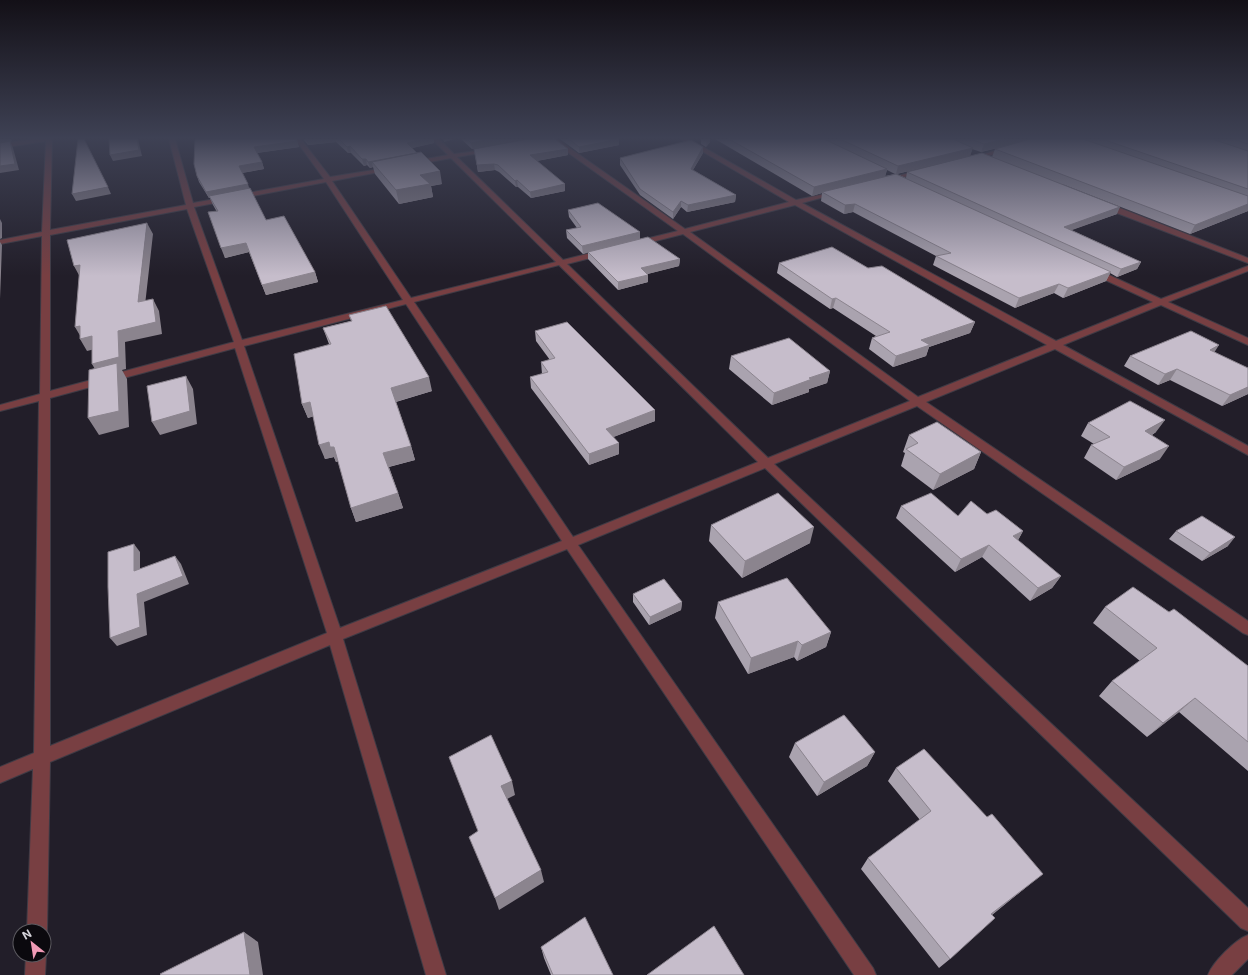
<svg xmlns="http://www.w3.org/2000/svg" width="1248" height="975" viewBox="0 0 1248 975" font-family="Inter,sans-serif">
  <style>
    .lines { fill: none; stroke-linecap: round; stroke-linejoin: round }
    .minor-casing { stroke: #3f3b45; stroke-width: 2 }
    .minor { fill: #783f42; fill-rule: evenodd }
    .wall { fill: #aaa3af; fill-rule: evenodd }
    .shaded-wall { fill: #8b848e }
    .building { fill: #c6bdcb; stroke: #8b848e }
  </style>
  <rect width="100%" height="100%" fill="#221e29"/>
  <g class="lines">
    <defs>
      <path id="minor" d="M32,139H52L50,230L186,205L169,139H175L193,203L324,179L295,139H301L330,177L392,167V169L390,170L332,181L411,298L556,262L451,158L414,165L411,163L414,161L448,155L432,139H439L454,154L492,149V151L457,157L563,260L603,250H606V254L567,264L768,458L910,401L683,234L636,246H633V242L678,231L549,139H557L685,229L789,202L681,139H689L796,200L839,191V193L802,203L1056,341L1153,302L1090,273L1089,271L1090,269H1096L1161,299L1248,266V271L1168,302L1248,338V345L1161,305L1063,345L1248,446V455L1055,349L926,402L1248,621V635L1243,633L917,406L774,464L1248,908V931L1241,928L765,468L578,545L873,968L876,975H854L567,549L343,639L446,975H426L330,645L50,762L47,931L44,938V931H27L33,769L0,783V767L34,753L39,401L0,411V405L40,394L42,236L0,244V240L42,232L46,141L0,148V144ZM326,182L403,300L242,340L194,207ZM795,205L1047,345L918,397L690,232ZM187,209L234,342L50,391V235ZM559,265L758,462L573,537L414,302ZM406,304L562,541L340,628L244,346ZM235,348L327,633L50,746V398Z
        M1008,147L1011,149L1010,150L970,161L967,159Z
        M923,169L926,171L925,172L886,182L883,180Z
        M1101,203H1107L1248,258V263L1101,207Z
        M1248,935V959L1232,975H1208C1213,962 1235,940 1248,935Z
        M44,950L46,955L45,975H25L26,955H44Z"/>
    </defs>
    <use href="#minor" class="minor-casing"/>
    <use href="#minor" class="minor"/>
  </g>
  <path class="wall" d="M195,139L297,141L299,147L257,153L262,162L264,169L242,173L249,189L266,220L315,272L318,282L266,295L249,252L225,258L217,212L213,205L210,198H209L199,182L197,176Z
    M303,139H434V143L412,148L442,184L431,186L433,197L399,204L375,174L373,167L370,168L367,165L364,166L351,153H348L336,142L308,145Z
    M461,139H525L472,149Z
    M560,139H619V145L579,153Z
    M701,139H710V142L706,147L701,144Z
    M715,139H1248V211L1190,234L1062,184L1117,214L1071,230L1141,262L1137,269L1117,277L1110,273L1106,281L1063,298L1054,293L1015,308L933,265L936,256L853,212L844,214L821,201L822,193L812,196ZM998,148L995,149L992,157L907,172L906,178L897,174L970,156L972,149L981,152ZM887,170L895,174L885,176Z
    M474,149H568V155L537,161L565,191L531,198L518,187H516L499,172L495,170L478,172Z
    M703,153L693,170L736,195L735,202L687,212L681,207L673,219L640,195L620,165V158Z
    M568,210L640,232V239L680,259L679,266L647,274L648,282L618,290L588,259V252L583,254L567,238L566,230L577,228L569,217Z
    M779,263L868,268L975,322L970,333L929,347L926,356L893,367L869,349L872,338L876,336L833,308L830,309L777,273Z
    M349,315L432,391L396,402L411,446L415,460L389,467L398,493L403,508L356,522L351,508L338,461L336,462L334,457L325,459L313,416L308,418L302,404L329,344L323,328L351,321Z
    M535,331L655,410V421L613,437L619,443V454L589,465L531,388L530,377L542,374L541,362L550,360L536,341Z
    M1215,352L1248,394L1222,406L1170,380L1158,385L1124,366L1130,356Z
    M731,356L830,371L827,383L809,389V392L772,405L729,369Z
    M1088,423L1156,432L1152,435L1160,459L1116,480L1084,458L1091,445L1094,444L1081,436Z
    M909,435L981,452L974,469L933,490L901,466L905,453L903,452Z
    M901,506L958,516L987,514L1023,531L1018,540L1061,576L1052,588L1030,601L982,557L955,572L896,518Z
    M711,525L810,543L742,578L709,541Z
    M1176,531L1228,546L1202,561L1169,539Z
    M633,594L682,602L681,610L649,625L633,602Z
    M718,602L831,632L826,647L797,661L794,657L748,674L715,618Z
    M1105,607L1169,612L1248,666V771L1179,712L1147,737L1099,696L1112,681L1140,661L1093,623Z
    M795,743L875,752L867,766L817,796L789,757Z
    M896,768L1030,884L992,915L950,959L939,968L861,869L868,858L920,820L888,781Z
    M541,947L613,975H551L544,958Z"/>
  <path class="shaded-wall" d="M0,139H11L12,141L0,143Z
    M137,139H138L142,156L113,161L110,155Z
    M306,139H336V142L308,145Z
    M423,139H434V143L408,149L407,143Z
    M443,139H455L444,142Z
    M491,139H525L472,149L471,143Z
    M619,139V145L579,153V147Z
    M707,139H710V142L706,147Z
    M1004,139H1032L981,152L984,144Z
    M10,141L13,148L19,170L0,173V166Z
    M297,141L299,147L256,153L254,147Z
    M350,146L351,153H348L347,147Z
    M703,147V153L690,175L691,169Z
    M973,148L970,156L896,174L898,166Z
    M568,149V155L531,162L530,155Z
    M417,153L372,162L373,167L370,168L368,162Z
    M362,159H366L367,165L364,166Z
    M262,162L264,169L241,173L239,166Z
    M494,164L495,170L478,172L477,165Z
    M887,169L885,178L822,192V193L812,196L814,187Z
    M440,171L442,184L431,186L433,197L399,204L396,190L420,175Z
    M517,180L518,187H516L515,181Z
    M248,184L250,191L209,196L210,198H209L206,192Z
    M565,184V191L531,198L530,192Z
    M108,187L111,194L76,201L72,194Z
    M736,195L735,202L687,212L688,205Z
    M681,201V207L673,219V212Z
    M855,204L853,212L844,214L845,205Z
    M1248,204V211L1190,234L1195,225Z
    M1120,207L1117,214L1061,234L1064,227Z
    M0,219L2,223V238L0,239Z
    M147,223L153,234L144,314L138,302Z
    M640,232V239L583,254L582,246Z
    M0,242L2,245L0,299Z
    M246,243L249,252L225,258L221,248Z
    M680,259L679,266L640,276L641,268Z
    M1141,262L1137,269L1117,277L1121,269Z
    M80,265V277L74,266Z
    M315,272L318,282L266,295L262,285Z
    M1111,272L1106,281L1063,298L1068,288Z
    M648,275V282L618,290V282Z
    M1059,284L1054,293L1015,308L1019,298Z
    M836,298L833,308L830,309L832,299Z
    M153,299L159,311L162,334L125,342L126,369L122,370L127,379L129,427L99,435L88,418L99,376L92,364L118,331Z
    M975,322L970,333L929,347L926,356L893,367L896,356L921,340Z
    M80,326L92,336L99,348L87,351L80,339H82L75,327Z
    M1219,345L1212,356L1210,350Z
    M1177,369L1170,380L1158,385L1165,374Z
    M830,371L827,383L809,389V392L772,405L774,393L809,378Z
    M186,376L193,389L197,424L160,435L152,422Z
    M429,377L432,391L395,402L391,388Z
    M1248,387V394L1222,406L1230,395Z
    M310,402L315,416L308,418L302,404Z
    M655,410V421L606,440V429Z
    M1165,420L1156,432L1137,444L1145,431Z
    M329,442L334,447L339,461L336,462L334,457L325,459L319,445Z
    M619,443V454L589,465V454Z
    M411,446L415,460L388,467L383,453Z
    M1169,446L1160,459L1116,480L1124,467Z
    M981,452L974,469L933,490L940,474Z
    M398,493L403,508L356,522L351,508Z
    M814,527L810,543L742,578L745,561Z
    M1023,531L1016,544L1013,536Z
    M1235,537L1228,546L1202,561L1210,553Z
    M134,544L140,552V580L134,571Z
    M989,545L982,557L955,572L961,559Z
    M175,556L181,564L189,584L144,602L147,635L117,646L110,638L137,594Z
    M1061,576L1052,588L1030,601L1038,588Z
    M682,602L681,610L649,625L650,617Z
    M831,632L826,647L797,661L802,645Z
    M798,641L794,657L748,674L751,658Z
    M1195,698L1179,712L1147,737L1163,723Z
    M875,752L867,766L817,796L824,782Z
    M512,781L515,795L505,800L501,786Z
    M541,870L544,882L499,910L495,898Z
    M1043,874L1030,884L980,924L991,914Z
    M244,932L258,942L263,975H250Z"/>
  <path class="building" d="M78,139H84L108,187L72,194Z
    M109,139H137L139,150L110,155Z
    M195,139H296L297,141L254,147L262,162L239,166L248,184L206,192L197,176L194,164Z
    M339,139H423L407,143L417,153L368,162L366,159H362L350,146L347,147Z
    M467,139H491L471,143Z
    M528,139H555L568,149L530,155L565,184L530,192L517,180L515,181L498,165L494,164L477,165L474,149Z
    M569,139H619L579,147Z
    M729,139H824L887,169L814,187Z
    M840,139H953L973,148L898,166Z
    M971,139H1004L984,144Z
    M1030,139H1083L1248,196V204L1195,225L995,149Z
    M1102,139H1212L1248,151V189Z
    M1234,139H1248V144Z
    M691,140L703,147L691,169L736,195L688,205L681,201L673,212L640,189L620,158Z
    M10,141L15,164L0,166V143Z
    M421,152L440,171L420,175L430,184L396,190L372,162Z
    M982,153L1120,207L1064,227L1141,262L1121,269L907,172Z
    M896,174L1111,272L1068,288L1059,284L1019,298L936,256L951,253L855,204L845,205L822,192Z
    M250,188L266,220L284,216L315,272L262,285L246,243L221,248L208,212L218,211L209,196Z
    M598,203L640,232L582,246L566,230L581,227L568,210Z
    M147,223L138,302L153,299L156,322L118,331L119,357L92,364V336L80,339V326L75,327L80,265L74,266L67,240Z
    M648,237L680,259L641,268L648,275L618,282L588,252Z
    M832,247L868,268L882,266L975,322L921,340L930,345L896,356L872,338L890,332L836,298L832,299L779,263Z
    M386,306L429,377L391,388L411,446L383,453L398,493L351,508L334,447H330L329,442L319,445L310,402L302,404L294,354L331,344L323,328L352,321L349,315Z
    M567,322L655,410L606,429L619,443L589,454L530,377L548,372L541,362L555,358L535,331Z
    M1191,331L1219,345L1210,350L1248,368V387L1230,395L1177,369L1165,374L1130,356Z
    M789,338L830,371L809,378L812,379L774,393L731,356Z
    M117,363L119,411L88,418L89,370Z
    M186,376L190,411L152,422L147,386Z
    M1130,401L1165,420L1145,431L1169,446L1124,467L1091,445L1110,437L1088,423Z
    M937,422L981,452L940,474L906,449L918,443L909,435Z
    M778,493L814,527L745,561L711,525Z
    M931,493L958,516L971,501L987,514L996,510L1023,531L1013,536L1061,576L1038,588L989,545L961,559L901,506Z
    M1202,516L1235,537L1210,553L1176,531Z
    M134,544V571L175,556L183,576L137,594L140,627L110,638L108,587V552Z
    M787,578L831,632L802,645L798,641L751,658L718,602Z
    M664,579L682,602L650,617L633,594Z
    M1133,587L1169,612L1174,609L1248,666V742L1195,698L1163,723L1112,681L1157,648L1105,607Z
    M844,715L875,752L824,782L795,743Z
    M491,735L512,781L501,786L541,870L495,898L469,837L478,831L449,757Z
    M924,749L987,817L992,814L1043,874L991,914L995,918L950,959L868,858L931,811L896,768Z
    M585,917L613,975H553L541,947Z
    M714,926L744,975H647Z
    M244,932L250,975H161L160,974Z"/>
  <linearGradient id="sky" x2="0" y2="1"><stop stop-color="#131017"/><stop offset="0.5" stop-color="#3e4154"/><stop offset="1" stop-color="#3e4154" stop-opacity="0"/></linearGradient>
  <rect width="1248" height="276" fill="url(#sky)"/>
  <g transform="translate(32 943) rotate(330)"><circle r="19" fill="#0b090e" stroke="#5c5a60"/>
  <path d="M0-3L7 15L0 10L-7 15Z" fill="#f09ab6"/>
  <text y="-6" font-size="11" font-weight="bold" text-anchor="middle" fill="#d5d3da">N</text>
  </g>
</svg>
